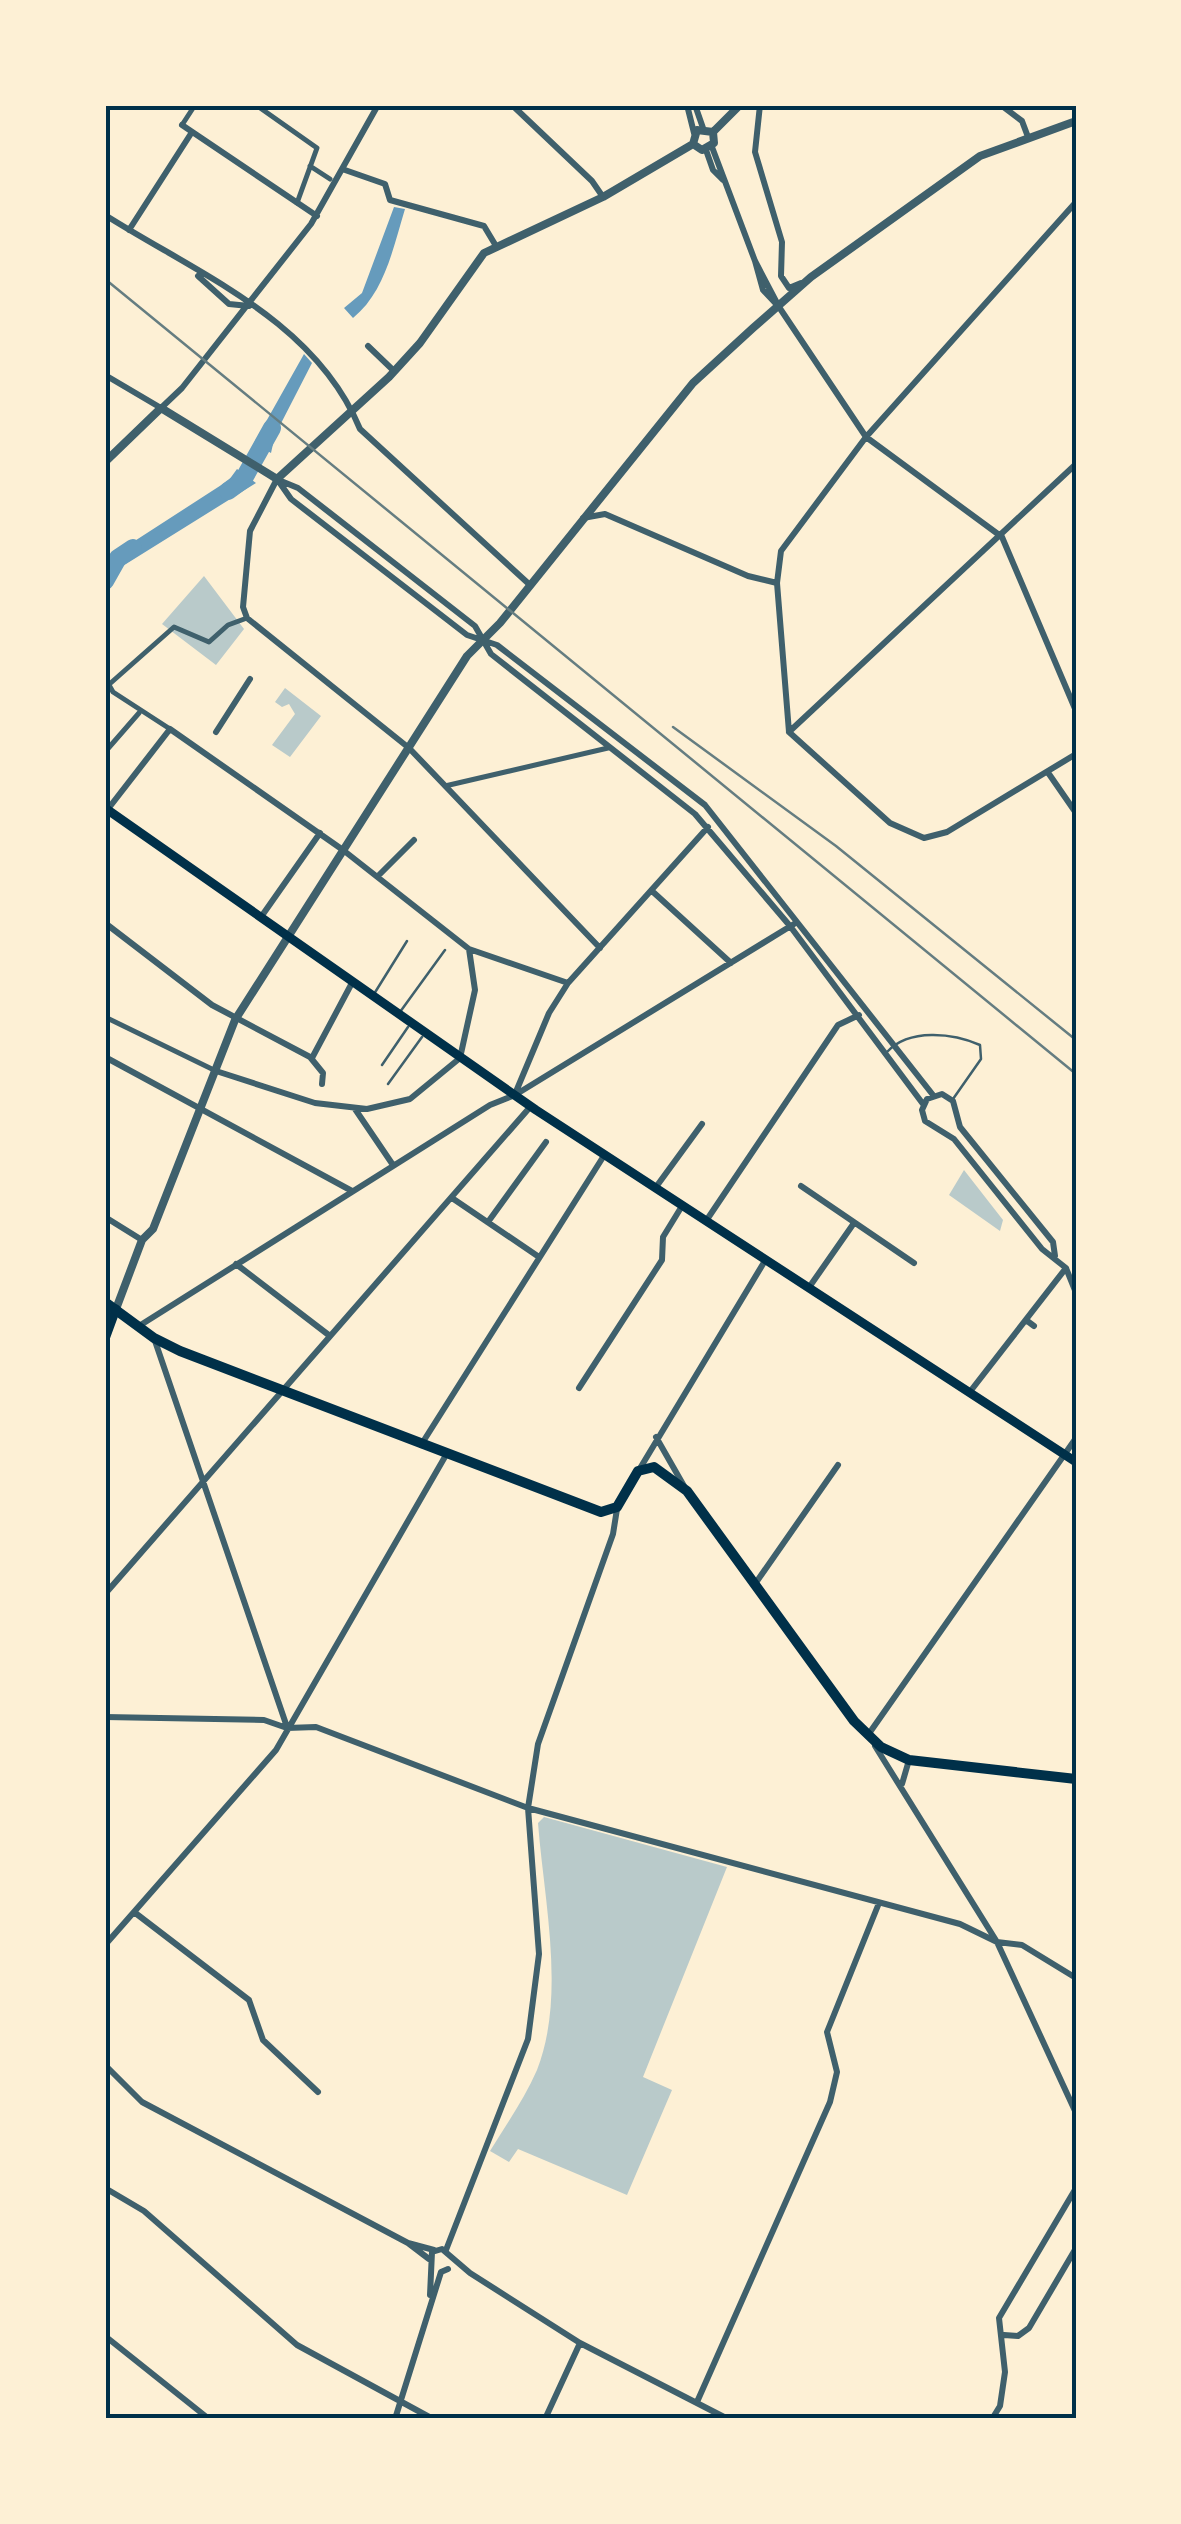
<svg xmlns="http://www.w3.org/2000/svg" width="1181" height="2524" viewBox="0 0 1181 2524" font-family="'Golos Text',sans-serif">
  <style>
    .green { fill: #b9caca }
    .water { fill: #669bbc }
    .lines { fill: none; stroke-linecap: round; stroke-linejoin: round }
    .river { stroke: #669bbc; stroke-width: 18 }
    .service { stroke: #3f606c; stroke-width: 2.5 }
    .pedestrian { stroke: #3f606c; stroke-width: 5 }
    .minor { stroke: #3f606c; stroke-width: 6 }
    .tertiary { stroke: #3f606c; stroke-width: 8 }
    .secondary { stroke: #003049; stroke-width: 9 }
    .primary { stroke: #003049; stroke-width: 10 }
    .rail { stroke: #657d81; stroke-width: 2.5 }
    .neatline { fill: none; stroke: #003049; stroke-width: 4 }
  </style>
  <rect width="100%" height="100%" fill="#fdf0d5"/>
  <path class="green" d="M204,576L244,629L216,665L162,624Z
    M285,688L321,716L290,757L272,745L295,714L289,704L282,707L275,702Z
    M964,1170L1003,1220L1000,1231L949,1195Z
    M544,1817L727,1867L643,2077L672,2090L627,2195L518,2149L509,2162L490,2151C506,2125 525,2098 537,2070C566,1996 544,1901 538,1823Z"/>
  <path class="water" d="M394,207L405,209C393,248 385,292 353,318L344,308L362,293Z
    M304,354L312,363L275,435L271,453L254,443Z
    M237,469L256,483L118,569L113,555L229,480Z"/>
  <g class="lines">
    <path class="river" d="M228,491L243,480L272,428
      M105,581L118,558L133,548"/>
    <path class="service" d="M374,994L407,941
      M400,1012L445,950
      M887,1052C909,1028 953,1033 980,1045L981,1059L953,1099
      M382,1065L408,1027
      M388,1084L422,1037"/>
    <path class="pedestrian" d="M256,105L317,148L297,203
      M182,125L195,105
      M310,166L330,179
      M105,678L113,692L170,729
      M105,688L174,627L209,642L228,625L247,618
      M105,752L139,713
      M445,786L608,748
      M105,1017L216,1071"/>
    <path class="minor" d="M512,105L592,181L603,197
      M687,105L694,133
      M695,105L703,128
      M760,105L755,152L782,242L781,276L789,288L801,283
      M1001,105L1022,121L1028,137
      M182,125L317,216
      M712,147L755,261L778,305
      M706,150L713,170L723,180
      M345,170L385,184L390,200L484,226L496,246
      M105,215C198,274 315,320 360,429L530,585
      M129,230L192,132
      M755,261L763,290L779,307L866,437L1002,537L1076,711
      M198,276L229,304L249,306
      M368,346L394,371
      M105,375L161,408L182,388L311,224L378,105
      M277,479L291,499L467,635L497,645L705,805L933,1095
      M277,479L250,531L243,607L247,618L409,748L600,948
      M281,481L298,488L475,626L491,654L695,814L790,926L923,1104
      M583,518L605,514L748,576L777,583
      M790,731L1076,464
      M216,732L250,679
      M789,732L777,583L781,551L866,437L1076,202
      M789,732L890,823L924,838L947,832L1076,754
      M1049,774L1076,813
      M108,809L170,729L343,850L469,949L568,983
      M378,876L414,840
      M652,891L731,963
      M261,917L320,833
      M105,923L212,1005L310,1057L323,1073L322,1084
      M105,1057L352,1191
      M312,1058L353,981
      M216,1071L315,1103L367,1109L410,1099L460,1058L475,990L469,949
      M515,1094L549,1013L568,983L708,827
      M355,1109L393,1165
      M801,1186L914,1263
      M656,1187L702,1124
      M452,1198L539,1257
      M105,1217L142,1240
      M706,1221L838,1025L859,1015
      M488,1222L546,1142
      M1055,1256L1053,1242L960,1127L953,1101L942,1094L927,1099L922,1110L925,1121L954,1139L1042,1249L1066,1268L1076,1293
      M236,1264L330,1336
      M810,1286L854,1223
      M1026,1320L1034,1326
      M139,1326L490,1105L515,1095L794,924
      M154,1338L287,1727
      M579,1388L662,1260L663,1237L682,1206
      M969,1393L1066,1268
      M656,1437L684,1486
      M421,1445L605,1154
      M639,1470L766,1259
      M755,1584L838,1465
      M105,1594L531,1106
      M105,1717L264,1720L287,1728L316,1727L528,1808L960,1924L997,1942L1022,1945L1076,1978
      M868,1735L1076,1438
      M875,1746L997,1942L1076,2113
      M902,1784L909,1760
      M134,1912L249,2000L263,2040L318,2092
      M105,1945L276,1750L446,1455
      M105,2065L142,2102L408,2243
      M105,2188L144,2211L297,2345L433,2419
      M446,2250L528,2039L539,1954L528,1808L538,1744L613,1534L617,1509
      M429,2259L408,2243L434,2250
      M430,2295L432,2252L442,2249L470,2273L580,2343L728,2419
      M1004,2335L1018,2336L1029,2328L1076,2248
      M105,2336L209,2419
      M697,2402L830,2102L837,2072L827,2032L879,1903
      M395,2419L441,2272L448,2269
      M545,2419L580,2343
      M992,2419L1000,2406L1005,2372L999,2318L1076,2188"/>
    <path class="tertiary" d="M713,132L740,105
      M693,144L702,150L714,143L713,132
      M693,144L697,130L713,132
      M105,462L161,408L277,479L389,377L420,343L484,253L603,197L693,144
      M116,1309L142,1240L153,1229L235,1020L467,656L500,623L693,383L753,328L811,277L980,156L1076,121"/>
    <path class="secondary" d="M105,808L536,1110L1076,1462
      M105,1339L116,1309"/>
    <path class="primary" d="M105,1302L154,1338L180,1351L601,1512L617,1507L638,1471L654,1467L687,1491L854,1721L881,1747L909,1760L1076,1779"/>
    <path class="rail" d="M105,279L1076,1074
      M673,727L836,846L1076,1040"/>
  </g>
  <rect width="1181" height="2524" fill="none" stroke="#fdf0d5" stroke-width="215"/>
  <rect x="108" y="108" width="966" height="2308" class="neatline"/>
</svg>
